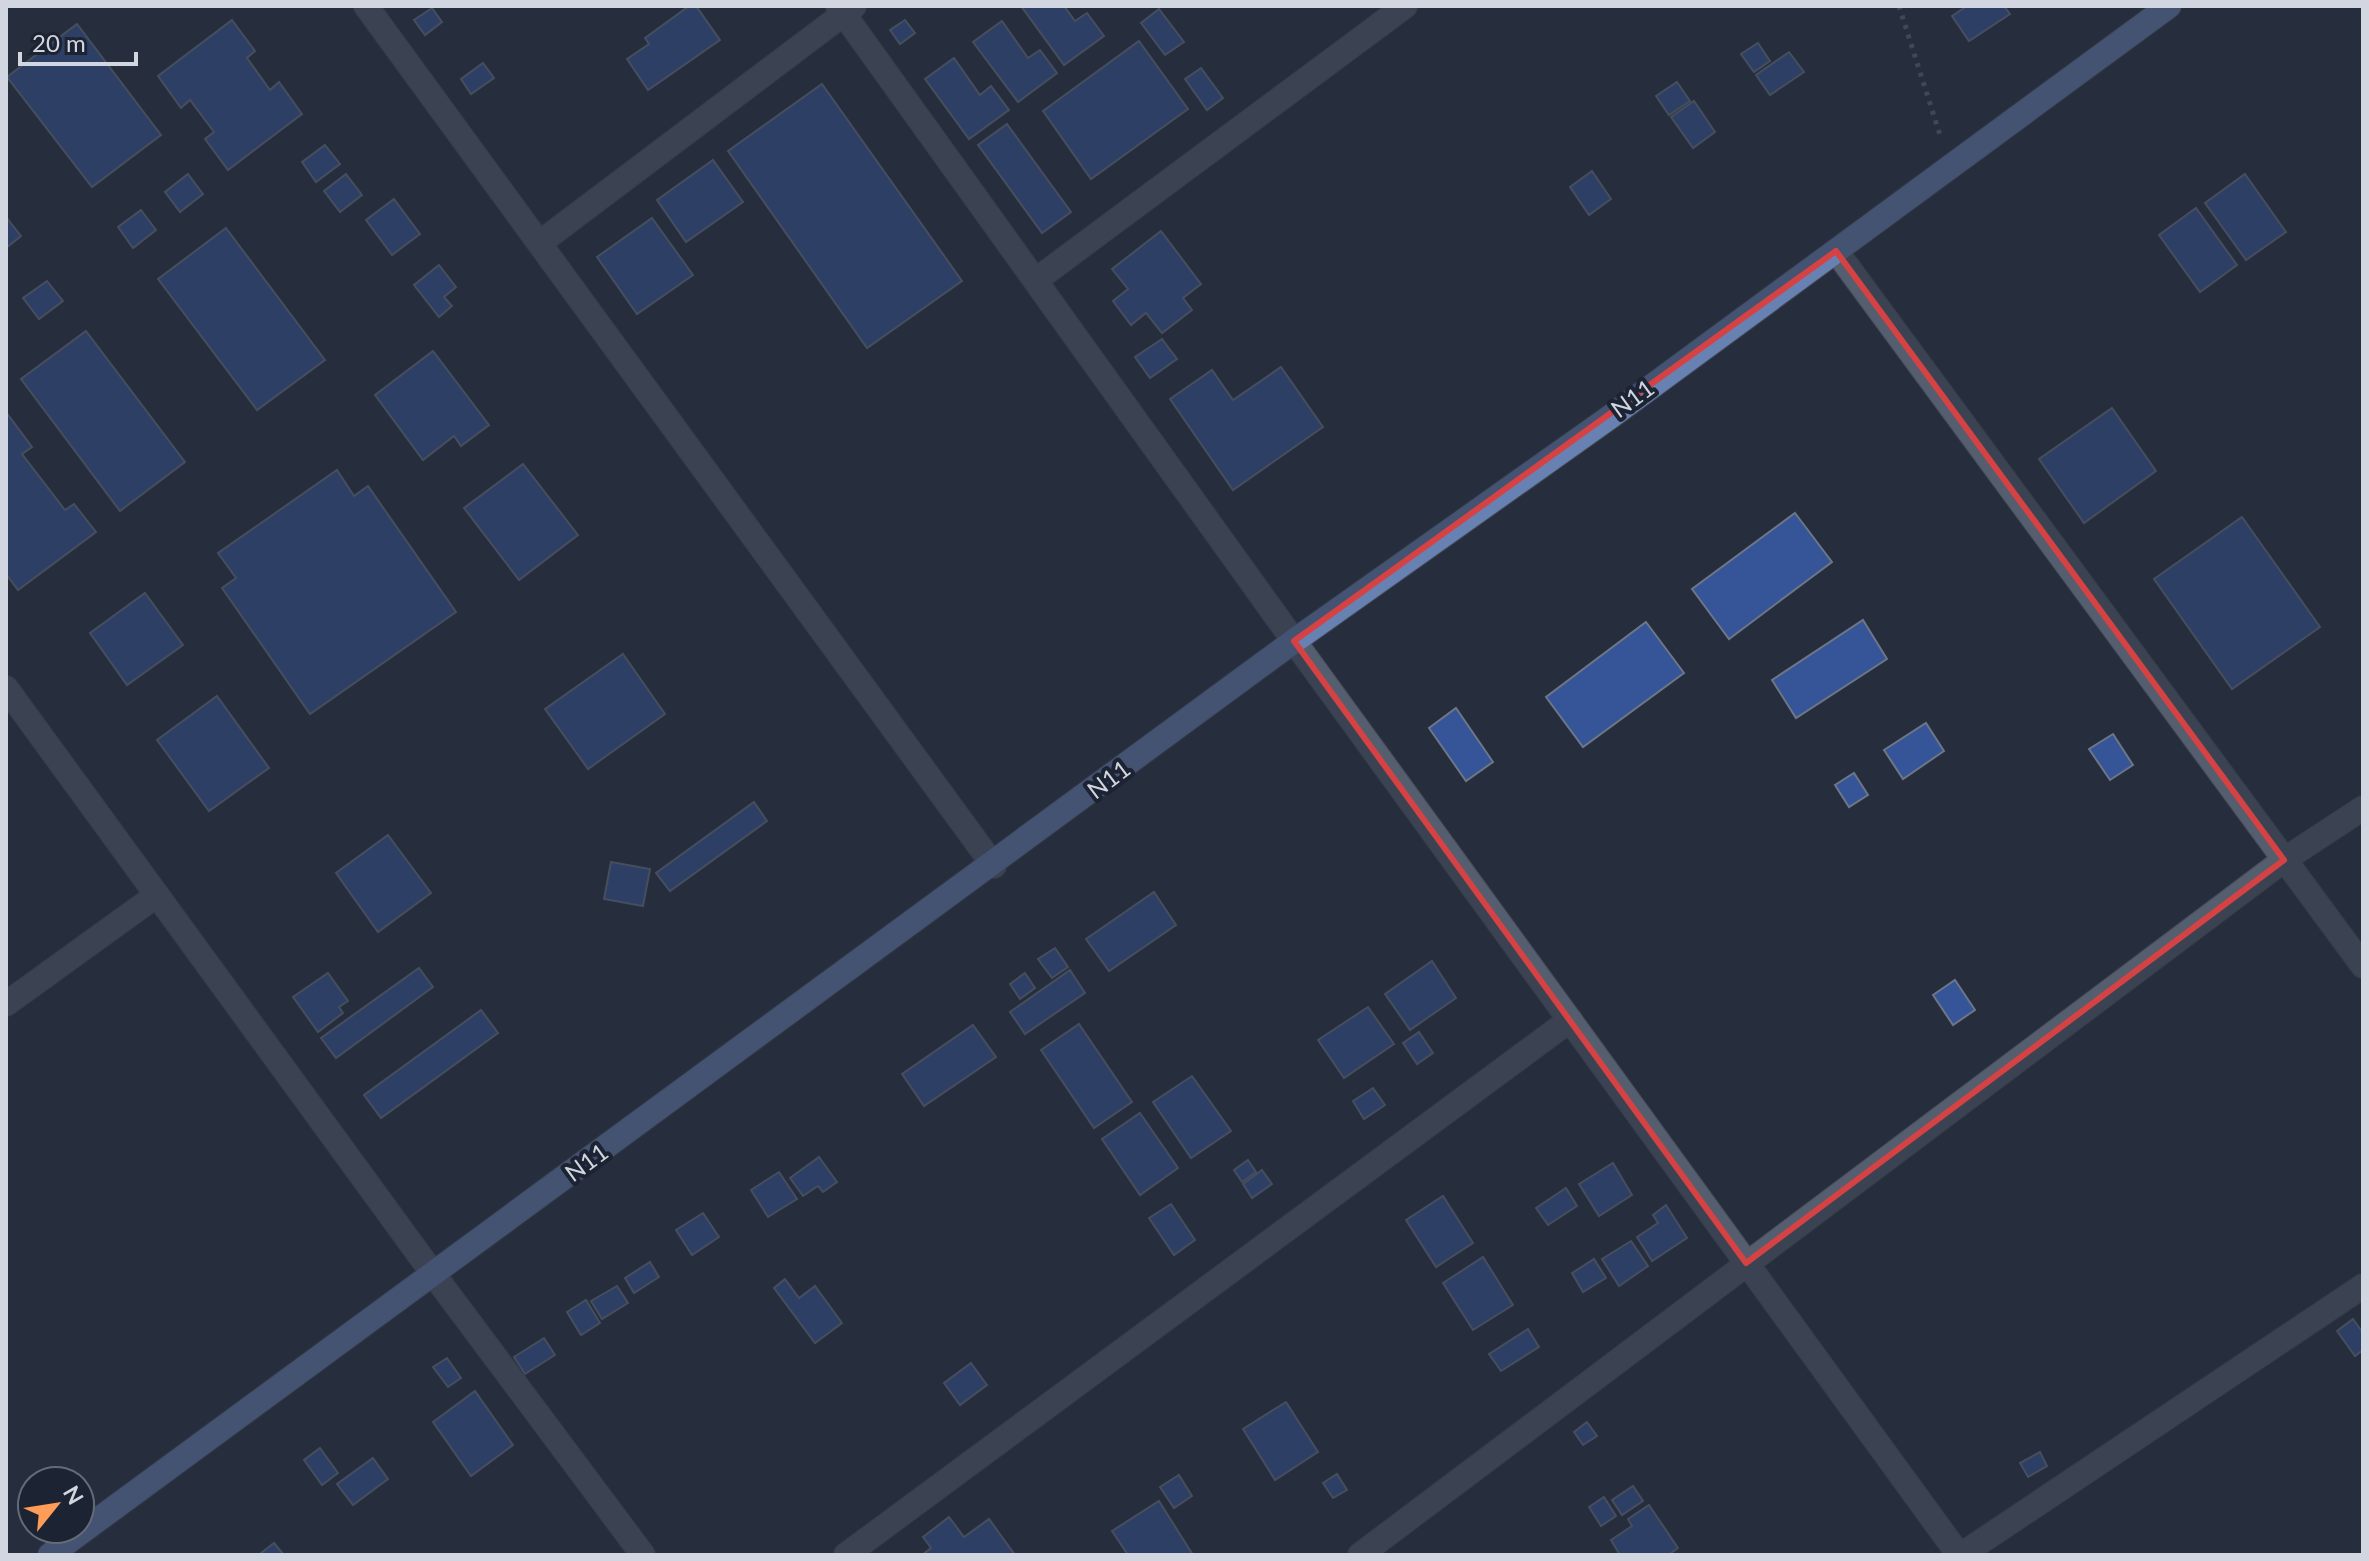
<svg xmlns="http://www.w3.org/2000/svg" width="2369" height="1561" viewBox="0 0 2369 1561" font-family="Lato,sans-serif">
	<rect width="100%" height="100%" fill="#262d3c"/>
	<!-- building -->
	<g fill="#355598" stroke="#6d7687" stroke-width="2">
		<polygon points="689,6 696,6 720,40 648,90 627,59 649,44 645,38"/>
		<polygon points="1021,6 1064,6 1075,21 1087,13 1104,36 1064,65"/>
		<polygon points="1967,6 2004,6 2010,14 1969,41 1952,16"/>
		<polygon points="432,8 442,22 425,35 414,20"/>
		<polygon points="1159,9 1184,42 1165,55 1141,23"/>
		<polygon points="232,20 255,51 247,58 270,90 279,82 302,114 228,170 205,139 214,132 190,100 181,108 158,76"/>
		<polygon points="905,20 915,33 900,44 890,30"/>
		<polygon points="1002,21 1028,58 1040,50 1057,73 1018,102 973,42"/>
		<polygon points="77,24 161,135 92,187 7,77"/>
		<polygon points="1139,41 1188,109 1091,179 1043,111"/>
		<polygon points="1758,43 1770,61 1754,72 1741,54"/>
		<polygon points="1789,52 1804,72 1770,95 1756,75"/>
		<polygon points="954,58 980,95 991,86 1009,110 969,139 925,79"/>
		<polygon points="483,63 494,78 471,94 461,79"/>
		<polygon points="1201,68 1223,98 1207,110 1185,79"/>
		<polygon points="1677,82 1690,101 1669,115 1656,96"/>
		<polygon points="822,84 962,281 867,348 728,151"/>
		<polygon points="1694,101 1715,132 1693,148 1671,117"/>
		<polygon points="1007,124 1071,212 1042,233 978,145"/>
		<polygon points="325,145 340,164 316,182 302,162"/>
		<polygon points="713,160 743,202 686,242 657,200"/>
		<polygon points="1592,171 1611,199 1589,215 1570,187"/>
		<polygon points="188,174 203,194 180,212 165,192"/>
		<polygon points="346,174 362,195 340,212 324,191"/>
		<polygon points="2245,174 2286,232 2246,260 2205,203"/>
		<polygon points="394,199 420,234 392,255 366,220"/>
		<polygon points="2196,208 2237,265 2200,292 2159,235"/>
		<polygon points="141,210 156,230 133,248 118,227"/>
		<polygon points="6,217 21,236 6,248"/>
		<polygon points="652,218 693,275 637,314 597,257"/>
		<polygon points="226,228 325,360 257,410 158,279"/>
		<polygon points="1161,231 1201,284 1183,298 1192,310 1162,333 1146,313 1131,325 1113,301 1128,289 1112,269"/>
		<polygon points="439,265 456,287 444,297 452,306 439,317 414,285"/>
		<polygon points="47,281 63,301 39,319 23,298"/>
		<polygon points="86,331 185,462 120,511 21,379"/>
		<polygon points="1162,339 1177,359 1150,378 1135,357"/>
		<polygon points="433,351 489,425 461,446 454,436 423,460 375,395"/>
		<polygon points="1281,367 1323,427 1233,490 1170,399 1212,370 1233,400"/>
		<polygon points="2112,408 2156,471 2084,523 2039,459"/>
		<polygon points="6,412 32,447 22,454 65,510 74,504 96,532 18,590 6,574"/>
		<polygon points="523,464 578,535 519,580 464,508"/>
		<polygon points="337,470 354,496 368,486 456,612 310,714 222,588 236,578 218,553"/>
		<polygon points="1795,513 1832,562 1729,639 1692,589"/>
		<polygon points="2242,517 2320,627 2232,689 2154,579"/>
		<polygon points="145,593 183,645 127,685 90,633"/>
		<polygon points="1863,620 1887,659 1796,718 1772,680"/>
		<polygon points="1646,622 1684,673 1583,747 1546,697"/>
		<polygon points="623,654 665,714 588,769 545,709"/>
		<polygon points="217,696 269,768 209,811 157,740"/>
		<polygon points="1456,708 1493,762 1466,781 1429,728"/>
		<polygon points="1926,723 1944,751 1903,779 1884,750"/>
		<polygon points="2113,734 2133,765 2110,780 2089,749"/>
		<polygon points="1854,773 1868,795 1849,807 1835,785"/>
		<polygon points="754,802 767,821 670,891 656,873"/>
		<polygon points="388,835 431,893 378,932 336,873"/>
		<polygon points="611,862 650,869 643,906 604,899"/>
		<polygon points="1154,892 1176,925 1109,971 1086,939"/>
		<polygon points="1055,948 1068,967 1052,978 1038,959"/>
		<polygon points="1432,961 1456,998 1410,1030 1385,994"/>
		<polygon points="419,968 433,987 336,1058 321,1038"/>
		<polygon points="1070,970 1085,993 1025,1034 1010,1012"/>
		<polygon points="328,973 348,1001 339,1007 343,1013 318,1032 293,997"/>
		<polygon points="1025,973 1035,988 1020,999 1010,984"/>
		<polygon points="1955,980 1975,1010 1953,1025 1933,995"/>
		<polygon points="1368,1007 1394,1044 1344,1078 1318,1040"/>
		<polygon points="481,1010 498,1033 381,1118 364,1095"/>
		<polygon points="1079,1024 1132,1102 1094,1128 1041,1050"/>
		<polygon points="973,1025 996,1057 924,1106 902,1074"/>
		<polygon points="1419,1032 1433,1053 1417,1064 1403,1043"/>
		<polygon points="1192,1076 1231,1131 1191,1158 1153,1102"/>
		<polygon points="1373,1088 1385,1105 1364,1119 1353,1101"/>
		<polygon points="1140,1113 1178,1168 1140,1195 1102,1139"/>
		<polygon points="819,1157 837,1182 823,1192 818,1186 803,1196 790,1178"/>
		<polygon points="1248,1160 1256,1172 1242,1182 1234,1170"/>
		<polygon points="1613,1163 1632,1195 1599,1216 1579,1184"/>
		<polygon points="1262,1170 1272,1184 1252,1198 1243,1184"/>
		<polygon points="779,1172 797,1199 768,1217 751,1190"/>
		<polygon points="1566,1188 1577,1206 1548,1225 1536,1208"/>
		<polygon points="1443,1196 1473,1243 1436,1267 1406,1220"/>
		<polygon points="1171,1204 1195,1240 1174,1255 1149,1218"/>
		<polygon points="1666,1205 1687,1238 1652,1261 1637,1237 1658,1223 1653,1215"/>
		<polygon points="703,1213 719,1237 692,1255 676,1230"/>
		<polygon points="1631,1241 1648,1266 1619,1286 1602,1259"/>
		<polygon points="1483,1257 1513,1305 1473,1330 1443,1283"/>
		<polygon points="1594,1259 1606,1278 1583,1292 1572,1273"/>
		<polygon points="650,1262 659,1277 634,1293 625,1278"/>
		<polygon points="785,1279 799,1298 815,1286 842,1323 815,1343 774,1288"/>
		<polygon points="617,1286 628,1303 602,1319 591,1301"/>
		<polygon points="586,1300 600,1323 581,1335 567,1312"/>
		<polygon points="2353,1319 2363,1333 2363,1350 2355,1356 2337,1331"/>
		<polygon points="1528,1329 1539,1347 1501,1371 1489,1354"/>
		<polygon points="544,1338 555,1355 525,1374 514,1357"/>
		<polygon points="447,1358 461,1378 448,1387 433,1367"/>
		<polygon points="971,1363 987,1385 960,1405 944,1383"/>
		<polygon points="475,1391 513,1445 471,1476 433,1422"/>
		<polygon points="1286,1402 1318,1452 1275,1480 1243,1429"/>
		<polygon points="1587,1422 1597,1436 1583,1445 1574,1432"/>
		<polygon points="320,1448 338,1473 322,1485 304,1460"/>
		<polygon points="2040,1452 2047,1466 2028,1477 2020,1463"/>
		<polygon points="373,1458 388,1479 353,1505 337,1484"/>
		<polygon points="1337,1474 1347,1490 1333,1498 1323,1483"/>
		<polygon points="1179,1475 1192,1496 1174,1508 1160,1487"/>
		<polygon points="1633,1486 1643,1501 1622,1515 1612,1500"/>
		<polygon points="1604,1497 1616,1516 1601,1526 1589,1507"/>
		<polygon points="1159,1501 1193,1555 1128,1555 1112,1531"/>
		<polygon points="1649,1505 1678,1548 1668,1555 1620,1555 1611,1540 1632,1526 1628,1519"/>
		<polygon points="949,1517 964,1537 989,1519 1015,1555 922,1555 931,1548 923,1537"/>
		<polygon points="274,1543 284,1555 263,1555 261,1553"/>
	</g>
	<g fill="none" stroke-linecap="round" stroke-linejoin="round">
		<!-- street casing -->
		<g stroke="#454b58" stroke-width="26">
			<g id="street">
				<polyline points="366,6 994,866"/>
				<polyline points="838,6 1294,641 1959,1555"/>
				<polyline points="541,242 854,6"/>
				<polyline points="1836,251 2363,966"/>
				<polyline points="1036,280 1405,6"/>
				<polyline points="6,688 434,1275 643,1555"/>
				<polyline points="6,1004 157,895"/>
				<polyline points="846,1555 1570,1020"/>
				<polyline points="1360,1555 2284,860 2363,808"/>
				<polyline points="1961,1555 2363,1286"/>
			</g>
		</g>
		<!-- primary casing -->
		<g stroke="#454b58" stroke-width="26">
			<polyline id="primary" points="50,1555 1294,641 1610,417 2169,6"/>
		</g>
		<!-- path -->
		<polyline stroke="#606774" stroke-width="5" stroke-dasharray="4 6" stroke-linecap="butt" points="1899,6 1940,135"/>
		<!-- street -->
		<use href="#street" stroke="#555e6e" stroke-width="24"/>
		<!-- primary -->
		<use href="#primary" stroke="#6881b3" stroke-width="24"/>
	</g>
	<!-- marked area -->
	<path d="M0 0H2369V1561H0ZM1836,251L2284,860L1746,1263L1294,641Z" fill="#262d3c" fill-opacity=".55" fill-rule="evenodd"/>
	<path fill="none" stroke="#d54244" stroke-width="6" stroke-linejoin="round" d="M1836,251L2284,860L1746,1263L1294,641Z"/>
	<g text-anchor="middle" stroke-width="8" stroke-linejoin="round" paint-order="stroke">
		<!-- street labels -->
		<g font-size="24" fill="#d1d6e0" stroke="#1c2332">
			<text transform="translate(1633 399) rotate(-36)" y="8">N11</text>
			<text transform="translate(1109 780) rotate(-37)" y="8">N11</text>
			<text transform="translate(587 1163) rotate(-36)" y="8">N11</text>
		</g>
	</g>
	<!-- border -->
	<rect width="2369" height="1561" fill="none" stroke="#d1d6e0" stroke-width="16"/>
	<!-- north arrow -->
	<g transform="translate(56 1505) rotate(60)"><circle r="38" fill="#1c2332" stroke="#646b78" stroke-width="2"/>
	<path d="M0-6L14 30L0 20L-14 30Z" fill="#fe9c58"/>
	<text y="-12" font-size="22" font-weight="bold" text-anchor="middle" fill="#d1d6e0">N</text>
	</g>
	<!-- scale -->
	<path d="M20 52v12h116v-12" fill="none" stroke="#d1d6e0" stroke-width="4"/>
	<text x="32" y="52" font-size="24" fill="#d1d6e0" stroke="#1c2332" stroke-width="6" paint-order="stroke">20 m</text>
</svg>
